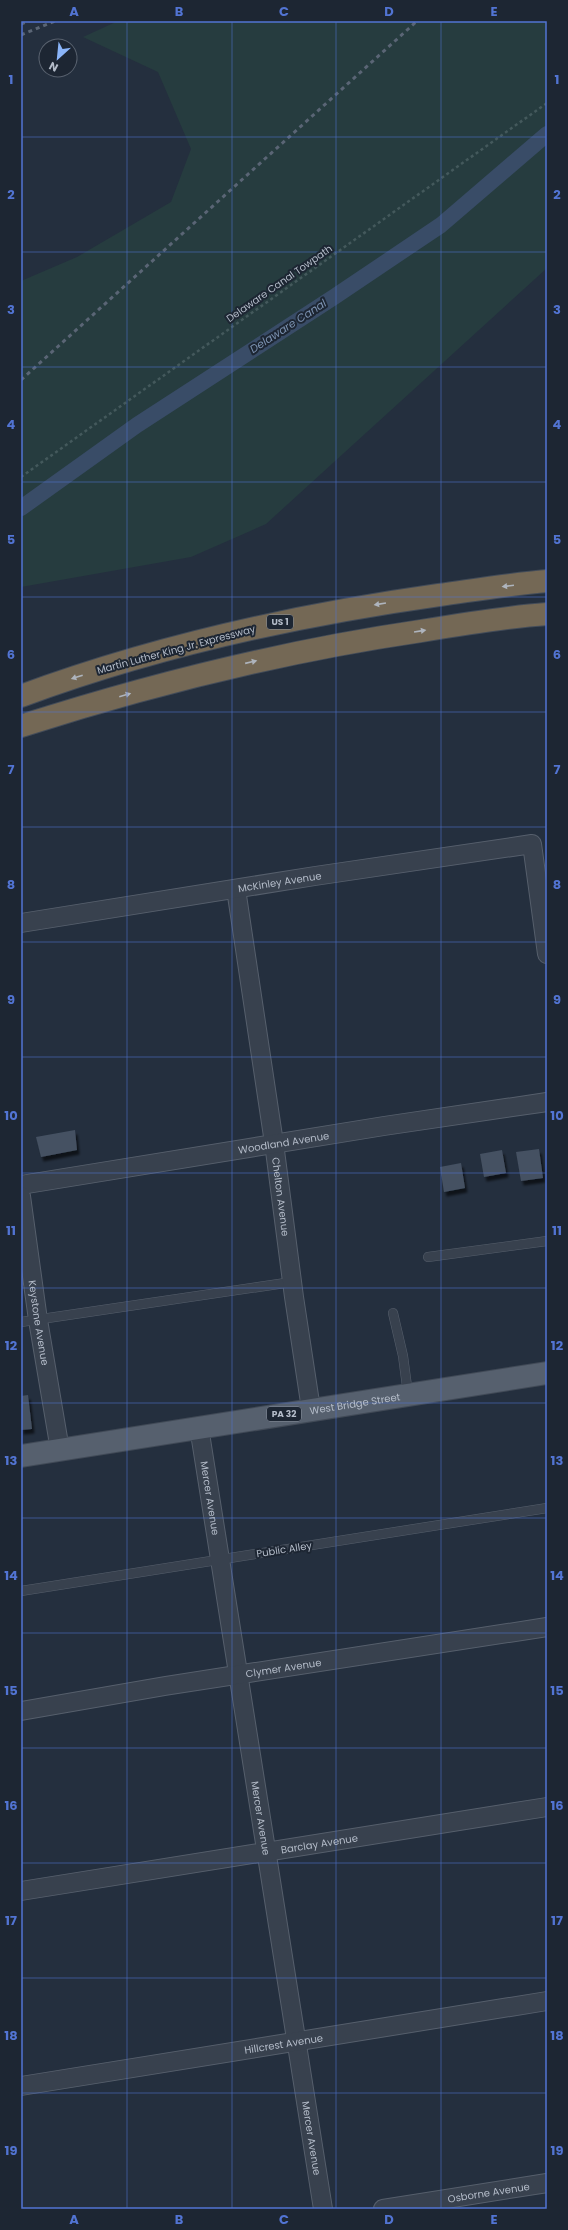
<svg xmlns="http://www.w3.org/2000/svg" width="568" height="2230" viewBox="0 0 568 2230" font-family="Poppins,sans-serif">
	<defs>
		<filter id="shadow"><feDropShadow dx="2.5" dy="4.5" stdDeviation="1" flood-color="#0009"/></filter>
	</defs>
	<rect width="100%" height="100%" fill="#242f3e"/>
	<!-- green -->
	<polygon fill="#263c3f" points="118,21 547,21 547,268 266,524 191,557 21,587 21,281 77,257 171,202 191,149 158,72 83,37"/>
	<g fill="none" stroke-linecap="round" stroke-linejoin="round">
		<!-- canal -->
		<polyline stroke="#394c67" stroke-width="16" points="21,508 137,425 334,297 441,225 547,134"/>
	</g>
	<!-- building -->
	<g fill="#455162" filter="url(#shadow)">
		<polygon points="75,1130 77,1150 41,1157 36,1137"/>
		<polygon points="539,1149 543,1178 521,1181 516,1152"/>
		<polygon points="502,1150 506,1173 484,1177 480,1154"/>
		<polygon points="461,1163 465,1188 444,1192 440,1167"/>
		<polygon points="28,1395 32,1429 21,1430 21,1396"/>
	</g>
	<g fill="none" stroke-linecap="round" stroke-linejoin="round">
		<!-- service casing -->
		<g stroke="#565f6c" stroke-width="10">
			<g id="service">
				<polyline points="428,1257 547,1241"/>
				<polyline points="393,1313 403,1356 408,1394"/>
				<polyline points="21,1322 292,1282"/>
				<polyline points="21,1591 547,1508"/>
			</g>
		</g>
		<!-- minor casing -->
		<g stroke="#565f6c" stroke-width="20">
			<g id="minor">
				<path id="s1" d="M236,889L274,1143L294,1297L311,1409"/>
				<path id="s2" d="M21,923L315,876L532,844L547,954"/>
				<path id="s3" d="M21,1185L384,1126L547,1102"/>
				<path id="s4" d="M21,1196L38,1320L60,1450"/>
				<path id="s5" d="M199,1427L323,2209"/>
				<path id="s6" d="M21,1711L165,1686L547,1627"/>
				<path id="s7" d="M21,1891L547,1807"/>
				<path id="s8" d="M21,2086L547,2001"/>
				<path id="s9" d="M383,2209L547,2183"/>
			</g>
		</g>
		<!-- primary casing -->
		<g stroke="#414a57" stroke-width="24">
			<g id="primary">
				<path id="s10" d="M21,1456L547,1373"/>
			</g>
		</g>
		<!-- motorway casing -->
		<g stroke="#434c59" stroke-width="24">
			<g id="motorway">
				<path d="M21,696C156,646 297,615 439,595C475,590 511,584 547,581"/>
				<path d="M21,726C152,684 285,651 421,631C463,624 505,617 547,614"/>
			</g>
		</g>
		<!-- path -->
		<polyline stroke="#44595c" stroke-width="2.5" stroke-dasharray="3 3" stroke-linecap="butt" points="21,477 547,103"/>
		<!-- service -->
		<use href="#service" stroke="#38414e" stroke-width="9"/>
		<!-- minor -->
		<use href="#minor" stroke="#38414e" stroke-width="18"/>
		<!-- primary -->
		<use href="#primary" stroke="#56606e" stroke-width="22"/>
		<!-- motorway -->
		<use href="#motorway" stroke="#746855" stroke-width="22"/>
		<!-- rail -->
		<g stroke="#5a6575" stroke-width="3" stroke-dasharray="4 4" stroke-linecap="butt">
			<polyline points="21,24 29,21"/>
			<polyline points="21,35 55,21"/>
			<polyline points="21,380 417,21"/>
		</g>
	</g>
	<!-- one-way arrows -->
	<defs><path id="oneway-solid" d="M-6-.8H1V-3.2L6.5 0L1 3.2V.8H-6Z"/></defs>
	<g fill="#aeb4bd">
		<use href="#oneway-solid" transform="translate(508 586) rotate(173)"/>
		<use href="#oneway-solid" transform="translate(380 604) rotate(171)"/>
		<use href="#oneway-solid" transform="translate(420 631) rotate(-9)"/>
		<use href="#oneway-solid" transform="translate(251 662) rotate(-13)"/>
		<use href="#oneway-solid" transform="translate(77 677) rotate(162)"/>
		<use href="#oneway-solid" transform="translate(125 695) rotate(-16)"/>
	</g>
	<!-- grid -->
	<path fill="none" stroke="#5274d3" stroke-width="1" stroke-opacity="0.55" d="M127,21V2209M232,21V2209M336,21V2209M441,21V2209M21,137H547M21,252H547M21,367H547M21,482H547M21,597H547M21,712H547M21,827H547M21,942H547M21,1057H547M21,1173H547M21,1288H547M21,1403H547M21,1518H547M21,1633H547M21,1748H547M21,1863H547M21,1978H547M21,2093H547"/>
	<g text-anchor="middle" stroke-width="4" stroke-linejoin="round" paint-order="stroke">
		<!-- shield labels -->
		<g fill="#1d2633" stroke="#878f9c" stroke-width="1">
			<rect x="267" y="615" width="26" height="14" rx="3"/>
			<rect x="267" y="1407" width="34" height="14" rx="3"/>
		</g>
		<g font-size="9" font-weight="bold" fill="#b4bcc9">
			<text x="280" y="625">US 1</text>
			<text x="284" y="1417">PA 32</text>
		</g>
		<!-- street labels -->
		<g font-size="10" fill="#b4bcc9" stroke="#1d2633">
			<text transform="translate(279 283) rotate(-35)" y="4">Delaware Canal Towpath</text>
			<text transform="translate(176 649) rotate(-15)" y="4">Martin Luther King Jr. Expressway</text>
			<text dy="4" stroke="none"><textPath href="#s2" startOffset="262">McKinley Avenue</textPath></text>
			<text dy="4" stroke="none"><textPath href="#s3" startOffset="266">Woodland Avenue</textPath></text>
			<text dy="4" stroke="none"><textPath href="#s1" startOffset="311">Chelton Avenue</textPath></text>
			<text dy="4" stroke="none"><textPath href="#s4" startOffset="128">Keystone Avenue</textPath></text>
			<text dy="4" stroke="none"><textPath href="#s10" startOffset="338">West Bridge Street</textPath></text>
			<text dy="4" stroke="none"><textPath href="#s5" startOffset="72">Mercer Avenue</textPath></text>
			<text transform="translate(284 1549) rotate(-9)" y="4">Public Alley</text>
			<text dy="4" stroke="none"><textPath href="#s6" startOffset="266">Clymer Avenue</textPath></text>
			<text dy="4" stroke="none"><textPath href="#s5" startOffset="396">Mercer Avenue</textPath></text>
			<text dy="4" stroke="none"><textPath href="#s7" startOffset="302">Barclay Avenue</textPath></text>
			<text dy="4" stroke="none"><textPath href="#s8" startOffset="266">Hillcrest Avenue</textPath></text>
			<text dy="4" stroke="none"><textPath href="#s5" startOffset="720">Mercer Avenue</textPath></text>
			<text dy="4" stroke="none"><textPath href="#s9" startOffset="107">Osborne Avenue</textPath></text>
		</g>
		<!-- water labels -->
		<g font-size="11" font-style="italic" fill="#7c92b1" stroke="#1d2633">
			<text transform="translate(288 326) rotate(-33)" y="4">Delaware Canal</text>
		</g>
	</g>
	<!-- border -->
	<rect width="568" height="2230" fill="none" stroke="#1d2633" stroke-width="44"/>
	<!-- north arrow -->
	<g transform="translate(58 58) rotate(207)"><circle r="19" fill="#1d2633" stroke="#59626f"/>
	<path d="M0-3L7 15L0 10L-7 15Z" fill="#8ab4f8"/>
	<text y="-6" font-size="11" font-weight="bold" text-anchor="middle" fill="#b4bcc9">N</text>
	</g>
	<rect x="22" y="22" width="524" height="2186" fill="none" stroke="#5274d3" stroke-width="1.5"/>
	<g font-size="13" text-anchor="middle" font-weight="bold" fill="#5274d3">
		<text x="74" y="16">A</text>
		<text x="179" y="16">B</text>
		<text x="284" y="16">C</text>
		<text x="389" y="16">D</text>
		<text x="494" y="16">E</text>
		<text x="11" y="84">1</text>
		<text x="557" y="84">1</text>
		<text x="11" y="199">2</text>
		<text x="557" y="199">2</text>
		<text x="11" y="314">3</text>
		<text x="557" y="314">3</text>
		<text x="11" y="429">4</text>
		<text x="557" y="429">4</text>
		<text x="11" y="544">5</text>
		<text x="557" y="544">5</text>
		<text x="11" y="659">6</text>
		<text x="557" y="659">6</text>
		<text x="11" y="774">7</text>
		<text x="557" y="774">7</text>
		<text x="11" y="889">8</text>
		<text x="557" y="889">8</text>
		<text x="11" y="1004">9</text>
		<text x="557" y="1004">9</text>
		<text x="11" y="1120">10</text>
		<text x="557" y="1120">10</text>
		<text x="11" y="1235">11</text>
		<text x="557" y="1235">11</text>
		<text x="11" y="1350">12</text>
		<text x="557" y="1350">12</text>
		<text x="11" y="1465">13</text>
		<text x="557" y="1465">13</text>
		<text x="11" y="1580">14</text>
		<text x="557" y="1580">14</text>
		<text x="11" y="1695">15</text>
		<text x="557" y="1695">15</text>
		<text x="11" y="1810">16</text>
		<text x="557" y="1810">16</text>
		<text x="11" y="1925">17</text>
		<text x="557" y="1925">17</text>
		<text x="11" y="2040">18</text>
		<text x="557" y="2040">18</text>
		<text x="11" y="2155">19</text>
		<text x="557" y="2155">19</text>
		<text x="74" y="2224">A</text>
		<text x="179" y="2224">B</text>
		<text x="284" y="2224">C</text>
		<text x="389" y="2224">D</text>
		<text x="494" y="2224">E</text>
	</g>
</svg>
